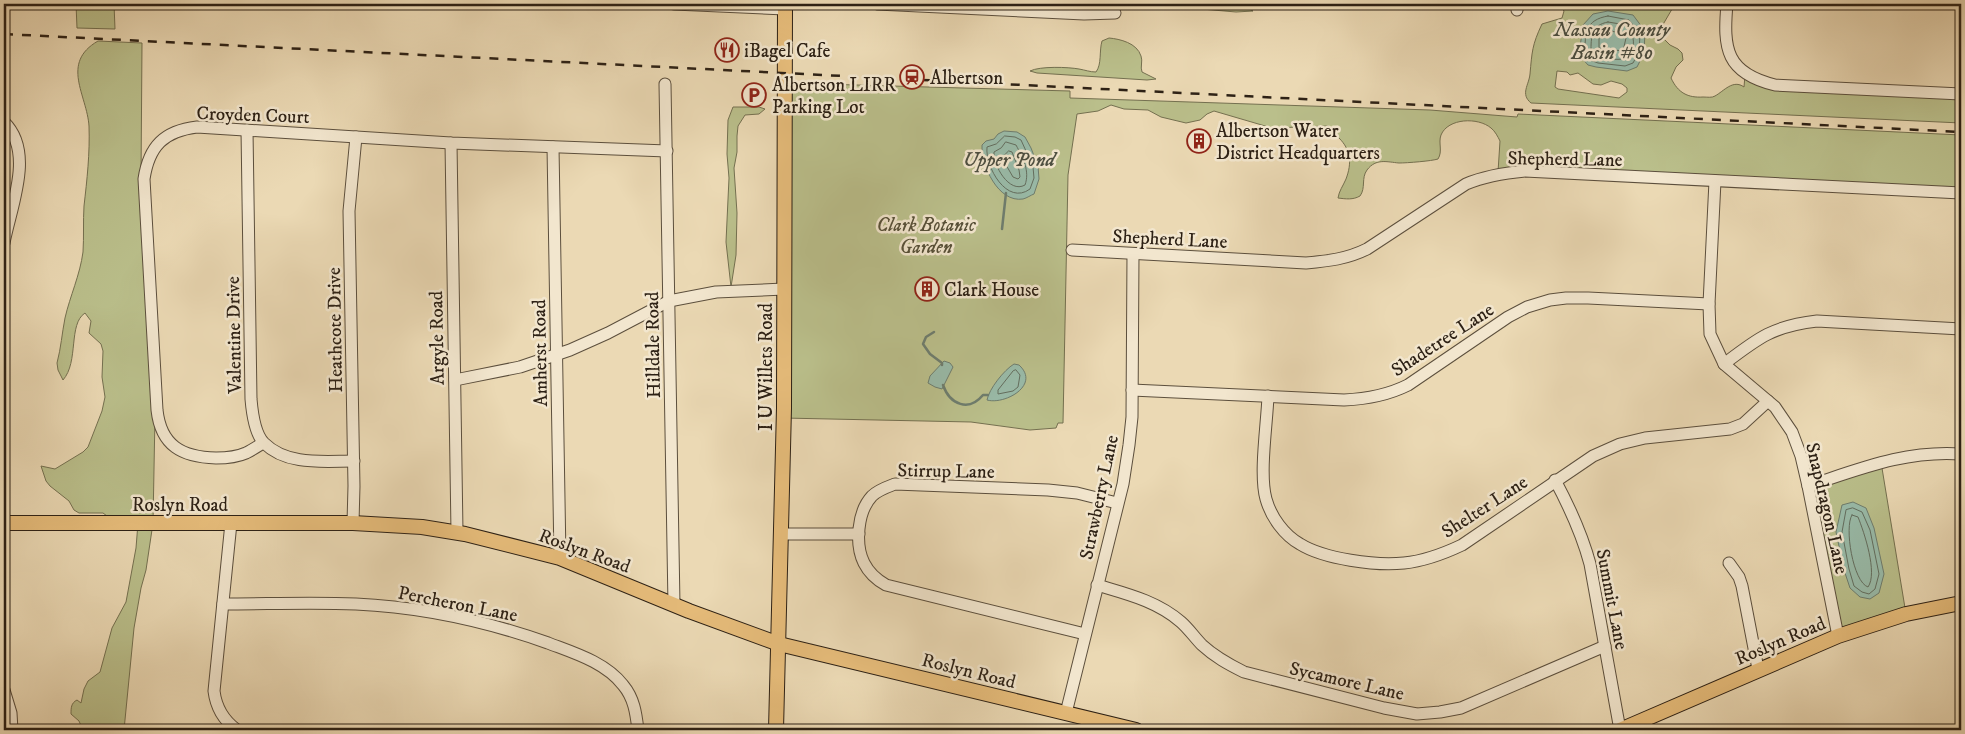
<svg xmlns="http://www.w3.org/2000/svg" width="1965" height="734" viewBox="0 0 1965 734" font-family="'IM FELL DW Pica',serif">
	<rect width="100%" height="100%" fill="#ebd9b4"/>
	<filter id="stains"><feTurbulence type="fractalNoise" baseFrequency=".004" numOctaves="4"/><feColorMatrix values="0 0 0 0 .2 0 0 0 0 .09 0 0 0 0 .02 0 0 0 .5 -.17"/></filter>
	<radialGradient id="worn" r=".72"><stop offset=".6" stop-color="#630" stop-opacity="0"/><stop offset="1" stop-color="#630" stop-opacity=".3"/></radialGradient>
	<!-- green -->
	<g fill="#babf8b" stroke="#747050" fill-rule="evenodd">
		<polygon points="76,4 114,4 115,29 77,28"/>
		<polygon points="1018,4 1138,4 1089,10"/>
		<polygon points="1144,4 1239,4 1253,11 1236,12"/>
		<path d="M1560,4H1675L1658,33L1670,45L1678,49L1682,53L1683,60L1676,67L1671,78C1678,93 1688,98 1703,97C1707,97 1712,98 1715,96C1724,91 1733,79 1744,87L1745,75L1758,81L1961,94V123L1531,103C1520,94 1529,85 1530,74C1532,52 1532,45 1542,24L1562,18L1564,11ZM1557,71L1567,72L1570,75L1578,73L1593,84L1601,85L1611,81L1622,84L1627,88V92L1619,98L1558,89L1555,87Z"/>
		<path d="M1109,38C1120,39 1137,43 1141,56C1143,61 1140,67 1142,72L1156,79L1147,80L1037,73L1030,71C1040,66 1068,67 1079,69C1085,70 1090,72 1096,72C1102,64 1099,51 1102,41Z"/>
		<path d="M98,41L142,43L141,178L155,415L153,523L146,570L141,588L134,628L124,730H83L79,721L71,714C71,708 71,703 77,700L81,703L84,689L88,681L100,672L112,628L126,602L136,548L138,523L115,522L103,513H79L74,510L69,501L50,486L46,481L41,466L55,469L83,452L88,447L102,411L105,397L102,377L103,351L101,344L89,333L91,321L85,313C68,324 79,362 63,380L58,370L57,363C61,348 62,333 65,318C70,296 80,275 83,252C84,237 83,221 84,206C87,180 90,153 89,126C87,95 60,63 98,41Z"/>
		<path d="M785,83L1070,91V98L1430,110L1517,117L1518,114L1961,135V193L1498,172L1500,141C1498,137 1495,131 1491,128C1478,117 1448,118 1441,135C1438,143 1443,151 1438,159C1432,161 1407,163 1399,163C1387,162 1376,158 1367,170C1361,178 1366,188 1360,196C1353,200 1346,199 1338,198C1339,191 1343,186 1346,179C1352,163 1351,150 1339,138C1335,134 1333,130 1328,126L1272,128L1214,111L1207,114L1200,120L1186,123L1161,117L1148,110L1124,109L1111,105L1098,111L1077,114L1068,175L1063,423H1058L1056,428L1030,430L971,422L783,418Z"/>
		<polygon points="733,107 759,107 765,109 759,114 745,115 738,126 737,136 737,152 734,168 737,213 736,255 731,287 726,242 729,178 727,154 728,120"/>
		<polygon points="1881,462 1906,614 1838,636 1808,486"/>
	</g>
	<!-- water -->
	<g fill="#99bba9" stroke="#6e7d6e">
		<polygon points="1608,11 1633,15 1645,31 1644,53 1637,67 1627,71 1596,67 1588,65 1579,55 1583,25 1593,14"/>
		<path d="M1004,131L1017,132L1025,137L1031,148L1038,166L1039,179L1034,194C1031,195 1027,198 1023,199C998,203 981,165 982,145L986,141L994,139L998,134Z"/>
		<polygon points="944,361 950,363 953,367 942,389 935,387 928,383 930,376"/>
		<path d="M1014,364L1019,365C1041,385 1005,405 987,400C989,389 1004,370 1014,364Z"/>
		<polygon points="1853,502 1866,508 1874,528 1884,574 1879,593 1870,599 1860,597 1850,588 1844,570 1836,532 1842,505"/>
	</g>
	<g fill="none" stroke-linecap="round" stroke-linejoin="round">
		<!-- shore -->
		<g stroke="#636e5f" stroke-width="1">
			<path d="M1608,16L1629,20L1640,34L1639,52L1633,63L1625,66L1598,63L1590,60L1585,54C1585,33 1585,20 1608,16Z"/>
			<path d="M1608,22L1626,25C1635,36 1636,46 1628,58C1618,61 1598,59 1591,52C1591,37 1591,25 1608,22Z"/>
			<polygon points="1604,30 1622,33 1626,38 1623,51 1599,48 1599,37"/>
			<path d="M1005,136L1015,137L1021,140L1026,151L1033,167L1034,178L1030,189C1007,206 985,167 987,147L996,144Z"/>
			<path d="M1006,142L1016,145C1023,158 1030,171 1025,185C1009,194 993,165 994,152L1001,148Z"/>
			<polygon points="1009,151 1012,152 1019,170 1020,177 1018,179 1013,177 1002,158"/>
			<polygon points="1016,370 1020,375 1018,387 1013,391 998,394 998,390 1013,371"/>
			<polygon points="1853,508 1862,512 1870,530 1879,574 1875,589 1869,594 1862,592 1854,586 1849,569 1842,532 1846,510"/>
			<path d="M1852,515L1858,517C1864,532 1878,573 1868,587C1853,582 1844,527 1852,515Z"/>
		</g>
		<!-- stream -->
		<g stroke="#6e7d6e" stroke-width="2.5">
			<polyline points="1002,229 1006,193"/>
			<polyline points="934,332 926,337 923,344 930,354 942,363 942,365"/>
			<path d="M943,385C950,405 969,412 983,395H988"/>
		</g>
		<!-- minor casing -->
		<g stroke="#5c4f3d" stroke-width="13">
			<g id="minor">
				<polyline points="674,4 785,9"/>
				<polyline points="877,4 1084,14 1115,13"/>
				<path d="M1727,4C1723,49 1726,73 1775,85L1961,94"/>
				<polyline points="1517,10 1518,4"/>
				<polyline points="665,84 674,605"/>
				<path d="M4,122C35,152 11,206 4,243"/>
				<path d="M247,130L251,399C252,411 255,434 264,443C287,466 324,461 354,461"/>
				<polyline points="451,143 457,532"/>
				<polyline points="553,147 560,558"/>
				<polyline points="1715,181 1709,304 1710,334 1724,364 1775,407 1792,432 1801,456 1808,486 1838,636"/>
				<path d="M1072,250L1306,263C1328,261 1347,259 1367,249L1466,184C1485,176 1504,173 1525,171L1961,193"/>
				<path d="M1724,364C1758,338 1773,326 1817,321L1961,329"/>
				<polyline points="455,380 520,367 570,350 608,333 669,301 716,292 784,289"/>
				<path d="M1132,390L1344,400C1367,399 1388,395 1408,385L1508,317L1527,307L1550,300L1566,298H1588L1709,304"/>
				<path d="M1268,396C1267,424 1259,474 1266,499C1271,517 1284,535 1300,544C1324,559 1376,566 1404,563C1424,561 1443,554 1462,545L1593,456L1620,444L1645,438L1730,429L1743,424L1768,401"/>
				<path d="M263,443C258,446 252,450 246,453C237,457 226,458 216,458C182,457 161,446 157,410L144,179C149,146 164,131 197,127L451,143L667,151"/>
				<path d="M1555,480C1570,508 1582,534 1590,564L1620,730"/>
				<path d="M1808,486C1860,469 1906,450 1961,454"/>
				<path d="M231,523L214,691C216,707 223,720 237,730"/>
				<polyline points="353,523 354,486 349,211 356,137"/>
				<polyline points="782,534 859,534"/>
				<polyline points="1729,563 1739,577 1742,586 1758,669"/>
				<path d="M1097,585C1127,594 1157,601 1181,622C1189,629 1195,638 1202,645C1215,657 1228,664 1244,672L1384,708L1417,714L1440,712L1461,708L1605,646"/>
				<path d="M223,604C267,604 312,602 356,604C421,607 486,621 548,643C574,653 605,662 623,685C634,698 636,713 638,730"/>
				<path d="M1085,634L886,585C877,580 869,573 864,563C855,545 857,512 872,496C878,490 887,487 895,484L1048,490L1077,493L1117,503"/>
				<polyline points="4,690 11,713 12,730"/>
				<polyline points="1066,713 1123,484 1129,445 1132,417 1133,254"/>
			</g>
		</g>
		<!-- major casing -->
		<g stroke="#2d2115" stroke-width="16">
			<g id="major">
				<polyline points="4,523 353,523 422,527 465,534 560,558 689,611 779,644 1136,730"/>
				<polyline points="776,730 784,408 785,4"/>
				<polyline points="1620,730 1838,636 1906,614 1961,603"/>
			</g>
		</g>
		<!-- minor -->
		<use href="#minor" stroke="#f2e6ce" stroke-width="11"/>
		<!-- major -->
		<use href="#major" stroke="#e6bc7a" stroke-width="14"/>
		<!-- rail -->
		<polyline stroke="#2d2115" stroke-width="2.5" stroke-dasharray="9 9" stroke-linecap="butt" points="4,34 1961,132"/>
	</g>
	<!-- icons -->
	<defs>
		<g id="restaurant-ring" transform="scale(1.25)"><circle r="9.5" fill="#f2e6ce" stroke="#8f2418" stroke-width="1.5"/><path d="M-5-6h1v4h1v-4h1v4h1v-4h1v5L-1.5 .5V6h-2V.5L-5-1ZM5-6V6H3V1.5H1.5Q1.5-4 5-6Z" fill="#8f2418"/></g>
		<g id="station-ring" transform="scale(1.25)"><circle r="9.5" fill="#f2e6ce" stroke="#8f2418" stroke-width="1.5"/><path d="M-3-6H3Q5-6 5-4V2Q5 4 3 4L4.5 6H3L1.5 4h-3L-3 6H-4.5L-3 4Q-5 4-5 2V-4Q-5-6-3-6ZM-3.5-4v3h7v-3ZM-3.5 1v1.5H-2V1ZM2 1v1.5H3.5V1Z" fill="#8f2418"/></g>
		<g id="parking-ring" transform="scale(1.25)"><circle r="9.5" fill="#f2e6ce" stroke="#8f2418" stroke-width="1.5"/><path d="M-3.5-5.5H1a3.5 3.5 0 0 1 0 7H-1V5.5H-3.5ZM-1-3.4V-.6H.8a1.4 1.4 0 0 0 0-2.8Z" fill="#8f2418"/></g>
		<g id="building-ring" transform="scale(1.25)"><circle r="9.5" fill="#f2e6ce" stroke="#8f2418" stroke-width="1.5"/><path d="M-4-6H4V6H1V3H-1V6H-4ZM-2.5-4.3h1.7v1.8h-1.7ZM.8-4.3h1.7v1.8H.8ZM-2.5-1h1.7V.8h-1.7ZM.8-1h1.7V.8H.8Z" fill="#8f2418"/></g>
	</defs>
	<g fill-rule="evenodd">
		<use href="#restaurant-ring" x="727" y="50"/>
		<use href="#station-ring" x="912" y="77"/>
		<use href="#parking-ring" x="754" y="95"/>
		<use href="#building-ring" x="1199" y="141"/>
		<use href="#building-ring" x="927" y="289"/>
	</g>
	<g text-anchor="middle" stroke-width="5" stroke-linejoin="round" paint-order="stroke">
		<!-- poi labels -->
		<g font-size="19" fill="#2d2115" stroke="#f2e6ce" text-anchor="start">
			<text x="744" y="57">iBagel Cafe</text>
			<text x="930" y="84">Albertson</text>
			<text x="772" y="91">Albertson LIRR<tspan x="772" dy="22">Parking Lot</tspan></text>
			<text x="1216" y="137">Albertson Water<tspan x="1216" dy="22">District Headquarters</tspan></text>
			<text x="944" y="296">Clark House</text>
		</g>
		<!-- street labels -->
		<g font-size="19" fill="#2d2115" stroke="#f2e6ce">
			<text transform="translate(253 114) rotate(2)" y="7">Croyden Court</text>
			<text transform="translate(1565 158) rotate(1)" y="7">Shepherd Lane</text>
			<text transform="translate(1170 238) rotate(3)" y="7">Shepherd Lane</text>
			<text transform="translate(334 330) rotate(-91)" y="7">Heathcote Drive</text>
			<text transform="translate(233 335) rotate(-91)" y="7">Valentine Drive</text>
			<text transform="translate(436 338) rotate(-91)" y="7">Argyle Road</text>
			<text transform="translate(1442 339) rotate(-33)" y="7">Shadetree Lane</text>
			<text transform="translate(652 345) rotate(-91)" y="7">Hilldale Road</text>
			<text transform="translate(539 353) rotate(-91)" y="7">Amherst Road</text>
			<text transform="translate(765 367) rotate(-90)" y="7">I U Willets Road</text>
			<text transform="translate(946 470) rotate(1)" y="7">Stirrup Lane</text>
			<text transform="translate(1098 497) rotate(-78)" y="7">Strawberry Lane</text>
			<text x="180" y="511">Roslyn Road</text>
			<text transform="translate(1484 506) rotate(-33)" y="7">Shelter Lane</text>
			<text transform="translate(1828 508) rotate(77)" y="7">Snapdragon Lane</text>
			<text transform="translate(585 550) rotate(20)" y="7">Roslyn Road</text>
			<text transform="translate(1613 599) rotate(79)" y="7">Summit Lane</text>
			<text transform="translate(458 603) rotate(11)" y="7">Percheron Lane</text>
			<text transform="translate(1780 640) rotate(-23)" y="7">Roslyn Road</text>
			<text transform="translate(969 670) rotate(14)" y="7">Roslyn Road</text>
			<text transform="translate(1347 680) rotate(13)" y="7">Sycamore Lane</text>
		</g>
		<!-- park labels -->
		<g font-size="19" font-style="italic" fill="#575038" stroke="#f2e6ce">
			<text x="926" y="231">Clark Botanic<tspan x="926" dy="22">Garden</tspan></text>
		</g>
		<!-- water labels -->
		<g font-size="20" font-style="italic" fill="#4d4f41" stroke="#f2e6ce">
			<text x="1612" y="36">Nassau County<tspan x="1612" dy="23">Basin #80</tspan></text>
			<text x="1009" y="166">Upper Pond</text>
		</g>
	</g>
	<!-- margin -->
	<rect width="1965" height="734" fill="none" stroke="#ebd9b4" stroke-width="20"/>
	<rect x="5" y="5" width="1955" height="724" fill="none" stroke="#2d2115" stroke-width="2.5"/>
	<rect x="10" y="10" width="1945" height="714" fill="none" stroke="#2d2115"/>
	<rect width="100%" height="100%" filter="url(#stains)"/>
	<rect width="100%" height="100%" fill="url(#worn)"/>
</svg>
